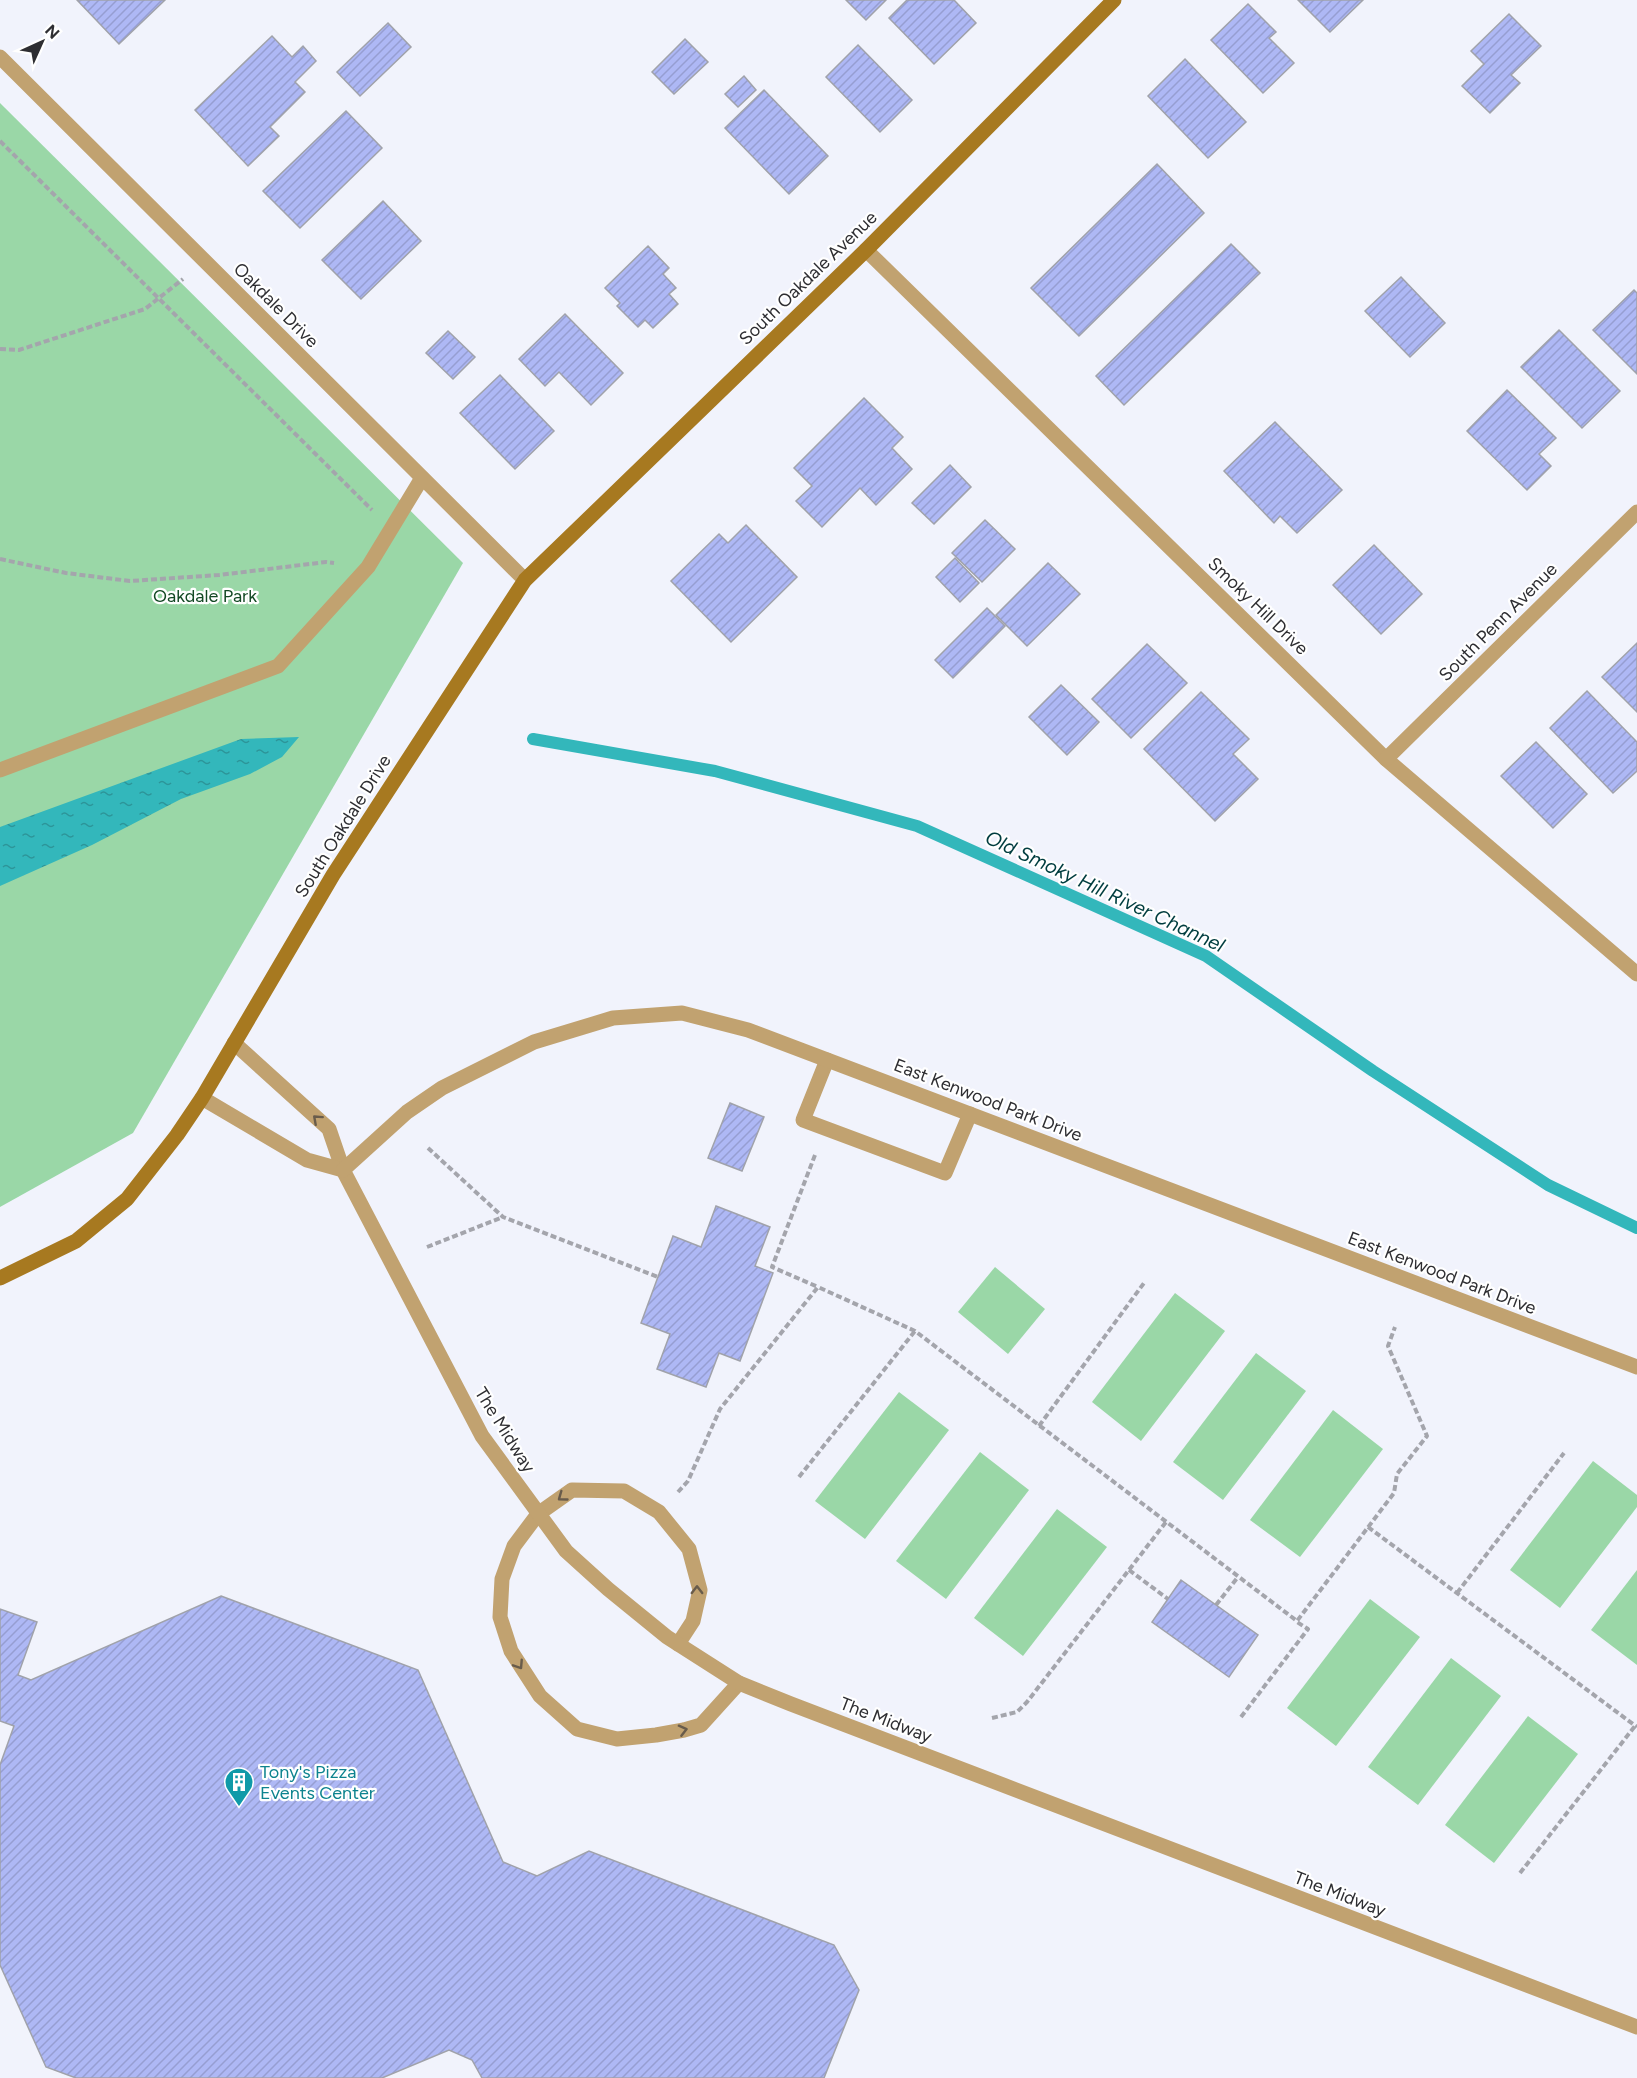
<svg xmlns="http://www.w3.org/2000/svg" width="1637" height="2078" viewBox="0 0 1637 2078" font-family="Figtree,sans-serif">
	<defs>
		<pattern id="water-ripples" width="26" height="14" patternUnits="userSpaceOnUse" patternTransform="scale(1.5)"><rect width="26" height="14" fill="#33b7bb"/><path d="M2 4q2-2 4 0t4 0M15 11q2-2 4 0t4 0" fill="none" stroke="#2c9599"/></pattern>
		<pattern id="building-hatch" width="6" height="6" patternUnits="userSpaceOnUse" patternTransform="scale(1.5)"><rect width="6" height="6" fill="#aeb8f5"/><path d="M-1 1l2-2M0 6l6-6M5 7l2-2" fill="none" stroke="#969ed2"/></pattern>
	</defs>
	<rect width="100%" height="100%" fill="#f1f3fc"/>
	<!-- green -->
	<g fill="#9ad7a7">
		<polygon points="0,103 463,563 133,1133 0,1207"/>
		<polygon points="995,1267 1045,1309 1008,1354 958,1312"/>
		<polygon points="1175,1293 1225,1331 1141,1441 1092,1402"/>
		<polygon points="1256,1353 1306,1391 1223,1500 1173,1462"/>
		<polygon points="899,1392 949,1430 865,1539 815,1501"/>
		<polygon points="1333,1410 1383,1449 1300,1557 1250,1520"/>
		<polygon points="980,1452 1029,1490 946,1599 896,1561"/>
		<polygon points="1593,1461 1637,1495 1637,1507 1560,1608 1510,1570"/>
		<polygon points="1057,1509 1107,1547 1023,1656 974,1618"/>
		<polygon points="1637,1570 1637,1665 1591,1630"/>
		<polygon points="1370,1599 1420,1637 1336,1746 1287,1708"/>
		<polygon points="1451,1658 1501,1696 1418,1805 1368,1767"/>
		<polygon points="1528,1716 1578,1754 1494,1863 1445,1825"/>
	</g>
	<!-- water -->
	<polygon fill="url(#water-ripples)" points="299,737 282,757 250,774 181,799 92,845 0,886 0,827 241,739"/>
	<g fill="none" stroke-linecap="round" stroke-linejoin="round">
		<!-- stream -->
		<polyline stroke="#33b7bb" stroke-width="12" points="533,739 715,771 917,826 1206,956 1373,1071 1548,1185 1637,1228"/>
	</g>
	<!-- building -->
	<g fill="url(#building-hatch)" stroke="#a0a2aa" stroke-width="1.5">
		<polygon points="77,0 165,0 119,44"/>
		<polygon points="846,0 886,0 866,20"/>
		<polygon points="907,0 954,0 976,23 934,64 889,18"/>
		<polygon points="1298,0 1363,0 1330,32"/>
		<polygon points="1248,4 1276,32 1269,38 1294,63 1263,93 1211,40"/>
		<polygon points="1509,14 1541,46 1511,75 1520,83 1490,113 1462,86 1484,64 1471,51"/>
		<polygon points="388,23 411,47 360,96 337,72"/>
		<polygon points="272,36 292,57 303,46 316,61 295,82 305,92 270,127 279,136 248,166 195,110"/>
		<polygon points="685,39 708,62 674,94 652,72"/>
		<polygon points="858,45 912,100 880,132 826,77"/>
		<polygon points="1185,59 1246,122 1208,158 1148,96"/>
		<polygon points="744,76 756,90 738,107 725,94"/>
		<polygon points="764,90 828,156 789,194 725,128"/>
		<polygon points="346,111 382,148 300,228 263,191"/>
		<polygon points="1157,164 1204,213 1079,336 1031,288"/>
		<polygon points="383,201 421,241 361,299 322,260"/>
		<polygon points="1231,244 1260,273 1124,405 1096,376"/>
		<polygon points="648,246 669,268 663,274 676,288 669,294 678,304 653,328 645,320 638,327 617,306 620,303 605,288"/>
		<polygon points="1401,277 1445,323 1410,357 1365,311"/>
		<polygon points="1634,290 1637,293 1637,374 1593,330"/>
		<polygon points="565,314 623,373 591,405 559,372 545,386 519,359"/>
		<polygon points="1559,330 1620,391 1582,428 1521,367"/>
		<polygon points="448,331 475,357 453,379 426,353"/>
		<polygon points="500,375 554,431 515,469 460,413"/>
		<polygon points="1507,390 1556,438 1539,454 1551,466 1527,490 1467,431"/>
		<polygon points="864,398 903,437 892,448 912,469 876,505 860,488 822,527 796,501 812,486 794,468"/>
		<polygon points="1275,422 1342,490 1297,533 1280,516 1274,523 1224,471"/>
		<polygon points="950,465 971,487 934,524 912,503"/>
		<polygon points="985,520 1015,549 982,582 952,553"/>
		<polygon points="746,525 797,577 731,642 671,581 719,534 728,543"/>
		<polygon points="1374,545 1422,594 1381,634 1333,585"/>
		<polygon points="955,558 979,583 960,602 936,577"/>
		<polygon points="1048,563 1080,594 1027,646 996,615"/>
		<polygon points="987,608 1005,626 953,678 935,660"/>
		<polygon points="1637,643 1637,712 1602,677"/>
		<polygon points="1147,644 1187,683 1131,738 1092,699"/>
		<polygon points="1061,685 1099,722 1067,755 1029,717"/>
		<polygon points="1587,691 1637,742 1637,771 1613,793 1550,728"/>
		<polygon points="1201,692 1249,739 1233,754 1258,779 1215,821 1144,749"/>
		<polygon points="1536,742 1587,794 1553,828 1501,776"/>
		<polygon points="730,1103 764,1117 742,1171 708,1158"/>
		<polygon points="716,1206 770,1227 755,1266 773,1273 740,1361 719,1353 706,1387 657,1369 670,1334 641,1323 673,1236 701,1247"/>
		<polygon points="1181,1580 1258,1635 1229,1677 1152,1622"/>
		<polygon points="221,1596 418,1670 503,1862 537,1876 589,1851 834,1945 859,1990 824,2078 482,2078 472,2060 449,2050 382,2078 76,2078 46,2067 0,1965 0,1765 14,1726 0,1721 0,1609 37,1622 18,1675 31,1680"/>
	</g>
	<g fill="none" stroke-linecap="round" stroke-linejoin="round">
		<!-- path -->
		<g stroke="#a4a5ac" stroke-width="4" stroke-dasharray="6 3" stroke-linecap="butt">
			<polyline points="0,141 372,510"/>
			<polyline points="0,349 19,350 145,309 183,279"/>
			<polyline points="0,559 66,573 130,581 219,575 326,562 334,563"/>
			<polyline points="428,1148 503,1217 658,1277"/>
			<polyline points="815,1155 772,1267 818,1287"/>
			<polyline points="427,1247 503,1217"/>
			<polyline points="1039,1426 1144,1283"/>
			<polyline points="799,1477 915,1331"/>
			<polyline points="678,1492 688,1481 720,1409 818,1287 915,1331 1297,1621 1394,1493 1397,1474 1427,1436 1388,1346 1395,1327"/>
			<polyline points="1368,1527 1637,1727"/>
			<polyline points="1129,1570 1168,1599"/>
			<polyline points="1457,1593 1564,1453"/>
			<polyline points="1216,1605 1238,1577"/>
			<polyline points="1241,1717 1308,1629 1297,1622"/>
			<polyline points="992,1718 1017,1712 1027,1702 1166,1522"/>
			<polyline points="1520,1873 1635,1726"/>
		</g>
		<!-- lane -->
		<g stroke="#c1a270" stroke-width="15">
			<polyline points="0,770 278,666 368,567 422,478"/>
			<polyline points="827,1060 803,1120 945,1173 970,1114"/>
			<polyline points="678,1644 693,1621 700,1590 689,1549 659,1512 624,1491 572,1490 538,1514 514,1546 502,1579 500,1617 511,1651 540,1696 577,1729 617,1739 656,1735 684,1730 701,1725 739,1683"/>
		</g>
		<!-- street -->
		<g stroke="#c1a270" stroke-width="15">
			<polyline points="0,57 525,580"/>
			<polyline points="866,250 1386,759 1637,974"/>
			<polyline points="1386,759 1637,512"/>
			<polyline points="234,1043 329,1129 343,1170 482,1436 566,1551 608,1589 667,1637 739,1683 791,1704 1637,2027"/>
			<polyline points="202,1098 307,1160 343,1170"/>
			<polyline points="343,1170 407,1112 442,1088 534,1042 613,1018 682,1013 748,1030 1637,1367"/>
		</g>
		<!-- secondary -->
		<polyline stroke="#a77920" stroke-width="15" points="0,1278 76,1241 127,1199 177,1135 202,1098 333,875 525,580 866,250 1114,0"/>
	</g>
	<!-- one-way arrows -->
	<defs><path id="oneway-chevron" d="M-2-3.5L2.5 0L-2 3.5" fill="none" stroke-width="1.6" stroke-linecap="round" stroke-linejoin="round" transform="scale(1.5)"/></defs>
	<g stroke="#695c4b">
		<use href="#oneway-chevron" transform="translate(317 1119) rotate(-138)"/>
		<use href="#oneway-chevron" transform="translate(562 1497) rotate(144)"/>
		<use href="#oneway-chevron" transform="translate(697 1590) rotate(-90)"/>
		<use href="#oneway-chevron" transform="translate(519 1665) rotate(57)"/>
		<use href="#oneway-chevron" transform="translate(683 1730) rotate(-14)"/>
	</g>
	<!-- icons -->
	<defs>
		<g id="building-pin" transform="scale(1.5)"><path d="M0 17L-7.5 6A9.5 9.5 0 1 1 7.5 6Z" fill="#0f9aa8" stroke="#fff"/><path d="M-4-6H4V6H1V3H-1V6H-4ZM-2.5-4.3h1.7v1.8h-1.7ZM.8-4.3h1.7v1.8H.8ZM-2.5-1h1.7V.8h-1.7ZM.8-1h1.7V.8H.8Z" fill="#fff"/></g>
	</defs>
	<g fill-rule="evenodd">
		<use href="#building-pin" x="239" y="1782"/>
	</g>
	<g text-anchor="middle" stroke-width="4.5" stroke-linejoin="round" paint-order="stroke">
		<!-- street labels -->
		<g font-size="18" fill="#2e2e32" stroke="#fff">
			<text transform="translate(808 278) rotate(-44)" y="6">South Oakdale Avenue</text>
			<text transform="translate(276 305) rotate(45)" y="6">Oakdale Drive</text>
			<text transform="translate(1258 606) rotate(44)" y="6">Smoky Hill Drive</text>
			<text transform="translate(1498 622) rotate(-45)" y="6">South Penn Avenue</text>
			<text transform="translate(343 826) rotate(-58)" y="6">South Oakdale Drive</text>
			<text transform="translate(988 1100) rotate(21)" y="6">East Kenwood Park Drive</text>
			<text transform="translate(1442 1273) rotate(21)" y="6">East Kenwood Park Drive</text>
			<text transform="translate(505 1430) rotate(58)" y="6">The Midway</text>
			<text transform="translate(886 1720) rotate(21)" y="6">The Midway</text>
			<text transform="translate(1340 1894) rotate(21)" y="6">The Midway</text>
		</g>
		<!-- park labels -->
		<g font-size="18" fill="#134924" stroke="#fff">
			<text x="205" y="602">Oakdale Park</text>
		</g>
		<!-- culture labels -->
		<g font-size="18" fill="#0d838f" stroke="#fff" text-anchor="start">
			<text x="260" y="1778">Tony's Pizza<tspan x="260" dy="21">Events Center</tspan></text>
		</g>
		<!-- water labels -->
		<g font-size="20" font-style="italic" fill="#003d3f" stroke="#fff">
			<text transform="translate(1105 891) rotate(25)" y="7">Old Smoky Hill River Channel</text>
		</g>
	</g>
	<!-- north arrow -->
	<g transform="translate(42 42) rotate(45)" stroke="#ffffff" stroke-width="4.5" paint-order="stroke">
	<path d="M0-4.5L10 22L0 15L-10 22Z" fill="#2e2e32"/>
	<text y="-9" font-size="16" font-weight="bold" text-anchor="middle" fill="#2e2e32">N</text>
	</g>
</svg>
